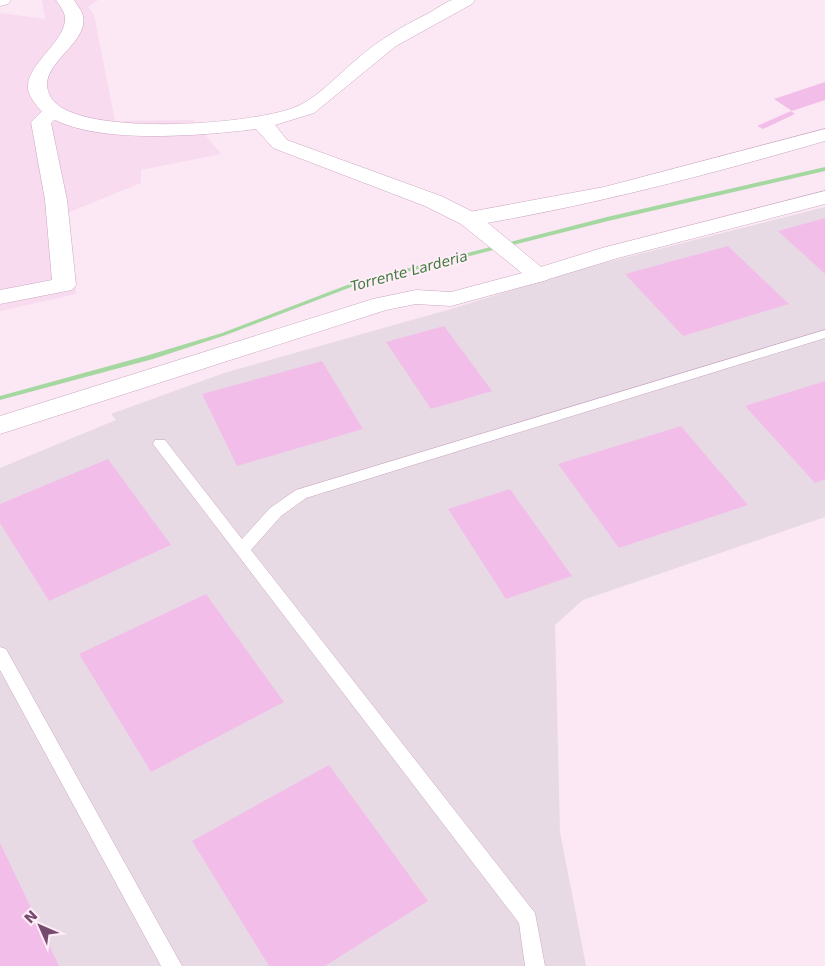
<svg xmlns="http://www.w3.org/2000/svg" width="825" height="966" viewBox="0 0 825 966" font-family="'DejaVu Sans',sans-serif">
	<rect width="100%" height="100%" fill="#fce7f4"/>
	<!-- residential -->
	<polygon fill="#f9dbef" points="42,0 98,0 88,7 94,15 115,121 193,120 221,154 141,170 141,183 67,213 76,294 0,311 0,13 45,19"/>
	<!-- industrial -->
	<polygon fill="#e8dae5" points="825,207 825,517 583,600 555,625 560,832 586,966 0,966 0,468 116,420 111,414 224,373 451,309 584,268"/>
	<g fill="none" stroke-linecap="round" stroke-linejoin="round">
		<!-- stream -->
		<polygon fill="#a5d8a1" fill-rule="evenodd" points="825,167 825,171 608,221 359,284 226,335 153,359 0,400 0,396 149,355 222,333 355,282 607,217"/>
	</g>
	<!-- building -->
	<g fill="#f2bee9">
		<polygon points="825,82 825,100 792,111 774,99"/>
		<polygon points="791,111 795,114 763,129 757,126"/>
		<polygon points="825,218 825,274 778,231"/>
		<polygon points="728,246 789,304 683,336 625,274"/>
		<polygon points="444,326 492,391 431,409 386,342"/>
		<polygon points="322,361 363,429 237,466 202,394"/>
		<polygon points="825,381 825,479 815,483 745,406"/>
		<polygon points="681,426 748,505 619,548 558,464"/>
		<polygon points="108,459 171,545 49,601 0,523 0,504"/>
		<polygon points="510,489 572,576 506,599 448,509"/>
		<polygon points="206,594 284,702 151,772 79,654"/>
		<polygon points="329,765 428,901 325,966 269,966 192,841"/>
		<polygon points="0,843 59,966 0,966"/>
	</g>
	<g fill="none" stroke-linecap="round" stroke-linejoin="round">
		<!-- service casing -->
		<g stroke="#c9a7c2" stroke-width="1">
			<g id="service">
				<polygon points="825,330 825,338 306,498 281,516 251,550 535,913 545,966 525,966 519,923 153,444 155,440 165,440 242,539 270,508 296,490"/>
				<polygon points="0,647 6,649 182,966 161,966 0,670"/>
			</g>
		</g>
		<!-- minor casing -->
		<g stroke="#c9a7c2" stroke-width="1">
			<g id="minor">
				<polygon points="53,105 60,107 63,111 51,123 67,200 76,285 72,290 0,304 0,290 52,280 45,200 31,122 46,107"/>
				<path d="M825,129V141C707,175 590,206 469,226L461,224L458,219L461,214L469,212L604,187Z"/>
				<polygon points="825,191 825,204 618,258 539,282 531,280 527,275 531,270 602,248"/>
			</g>
		</g>
		<!-- tertiary casing -->
		<g stroke="#c9a7c2" stroke-width="1">
			<g id="tertiary">
				<polygon points="0,0 11,0 8,4 0,6"/>
				<path d="M56,0H74C76,4 80,8 82,13C94,44 29,66 52,99C79,138 261,125 300,105C321,94 338,75 356,60C378,40 403,26 429,13C436,9 444,3 452,0C459,0 468,0 475,0L472,4L396,46L314,113L275,125L287,140L441,196L477,214L551,275L547,280L451,306L416,304L386,310L0,434V416L373,299L416,290L451,292L522,273L461,224L425,206L273,148L256,129C207,135 64,150 34,102C31,98 27,90 28,85C30,60 72,37 64,13C62,9 59,4 56,0Z"/>
			</g>
		</g>
		<!-- service -->
		<use href="#service" fill="#fff" fill-rule="evenodd"/>
		<!-- minor -->
		<use href="#minor" fill="#fff" fill-rule="evenodd"/>
		<!-- tertiary -->
		<use href="#tertiary" fill="#fff" fill-rule="evenodd"/>
	</g>
	<g text-anchor="middle" stroke-width="4" stroke-linejoin="round" paint-order="stroke">
		<!-- water labels -->
		<g font-size="14" font-style="italic" fill="#427b3f" stroke="#ffedf8">
			<text transform="translate(409 271) rotate(-15)" y="5">Torrente Larderia</text>
		</g>
	</g>
	<!-- north arrow -->
	<g transform="translate(40 926) rotate(315)" stroke="#ffedf8" stroke-width="4" paint-order="stroke">
	<path d="M0-4L9 19L0 12L-9 19Z" fill="#764b70"/>
	<text y="-8" font-size="14" font-weight="bold" text-anchor="middle" fill="#764b70">N</text>
	</g>
</svg>
